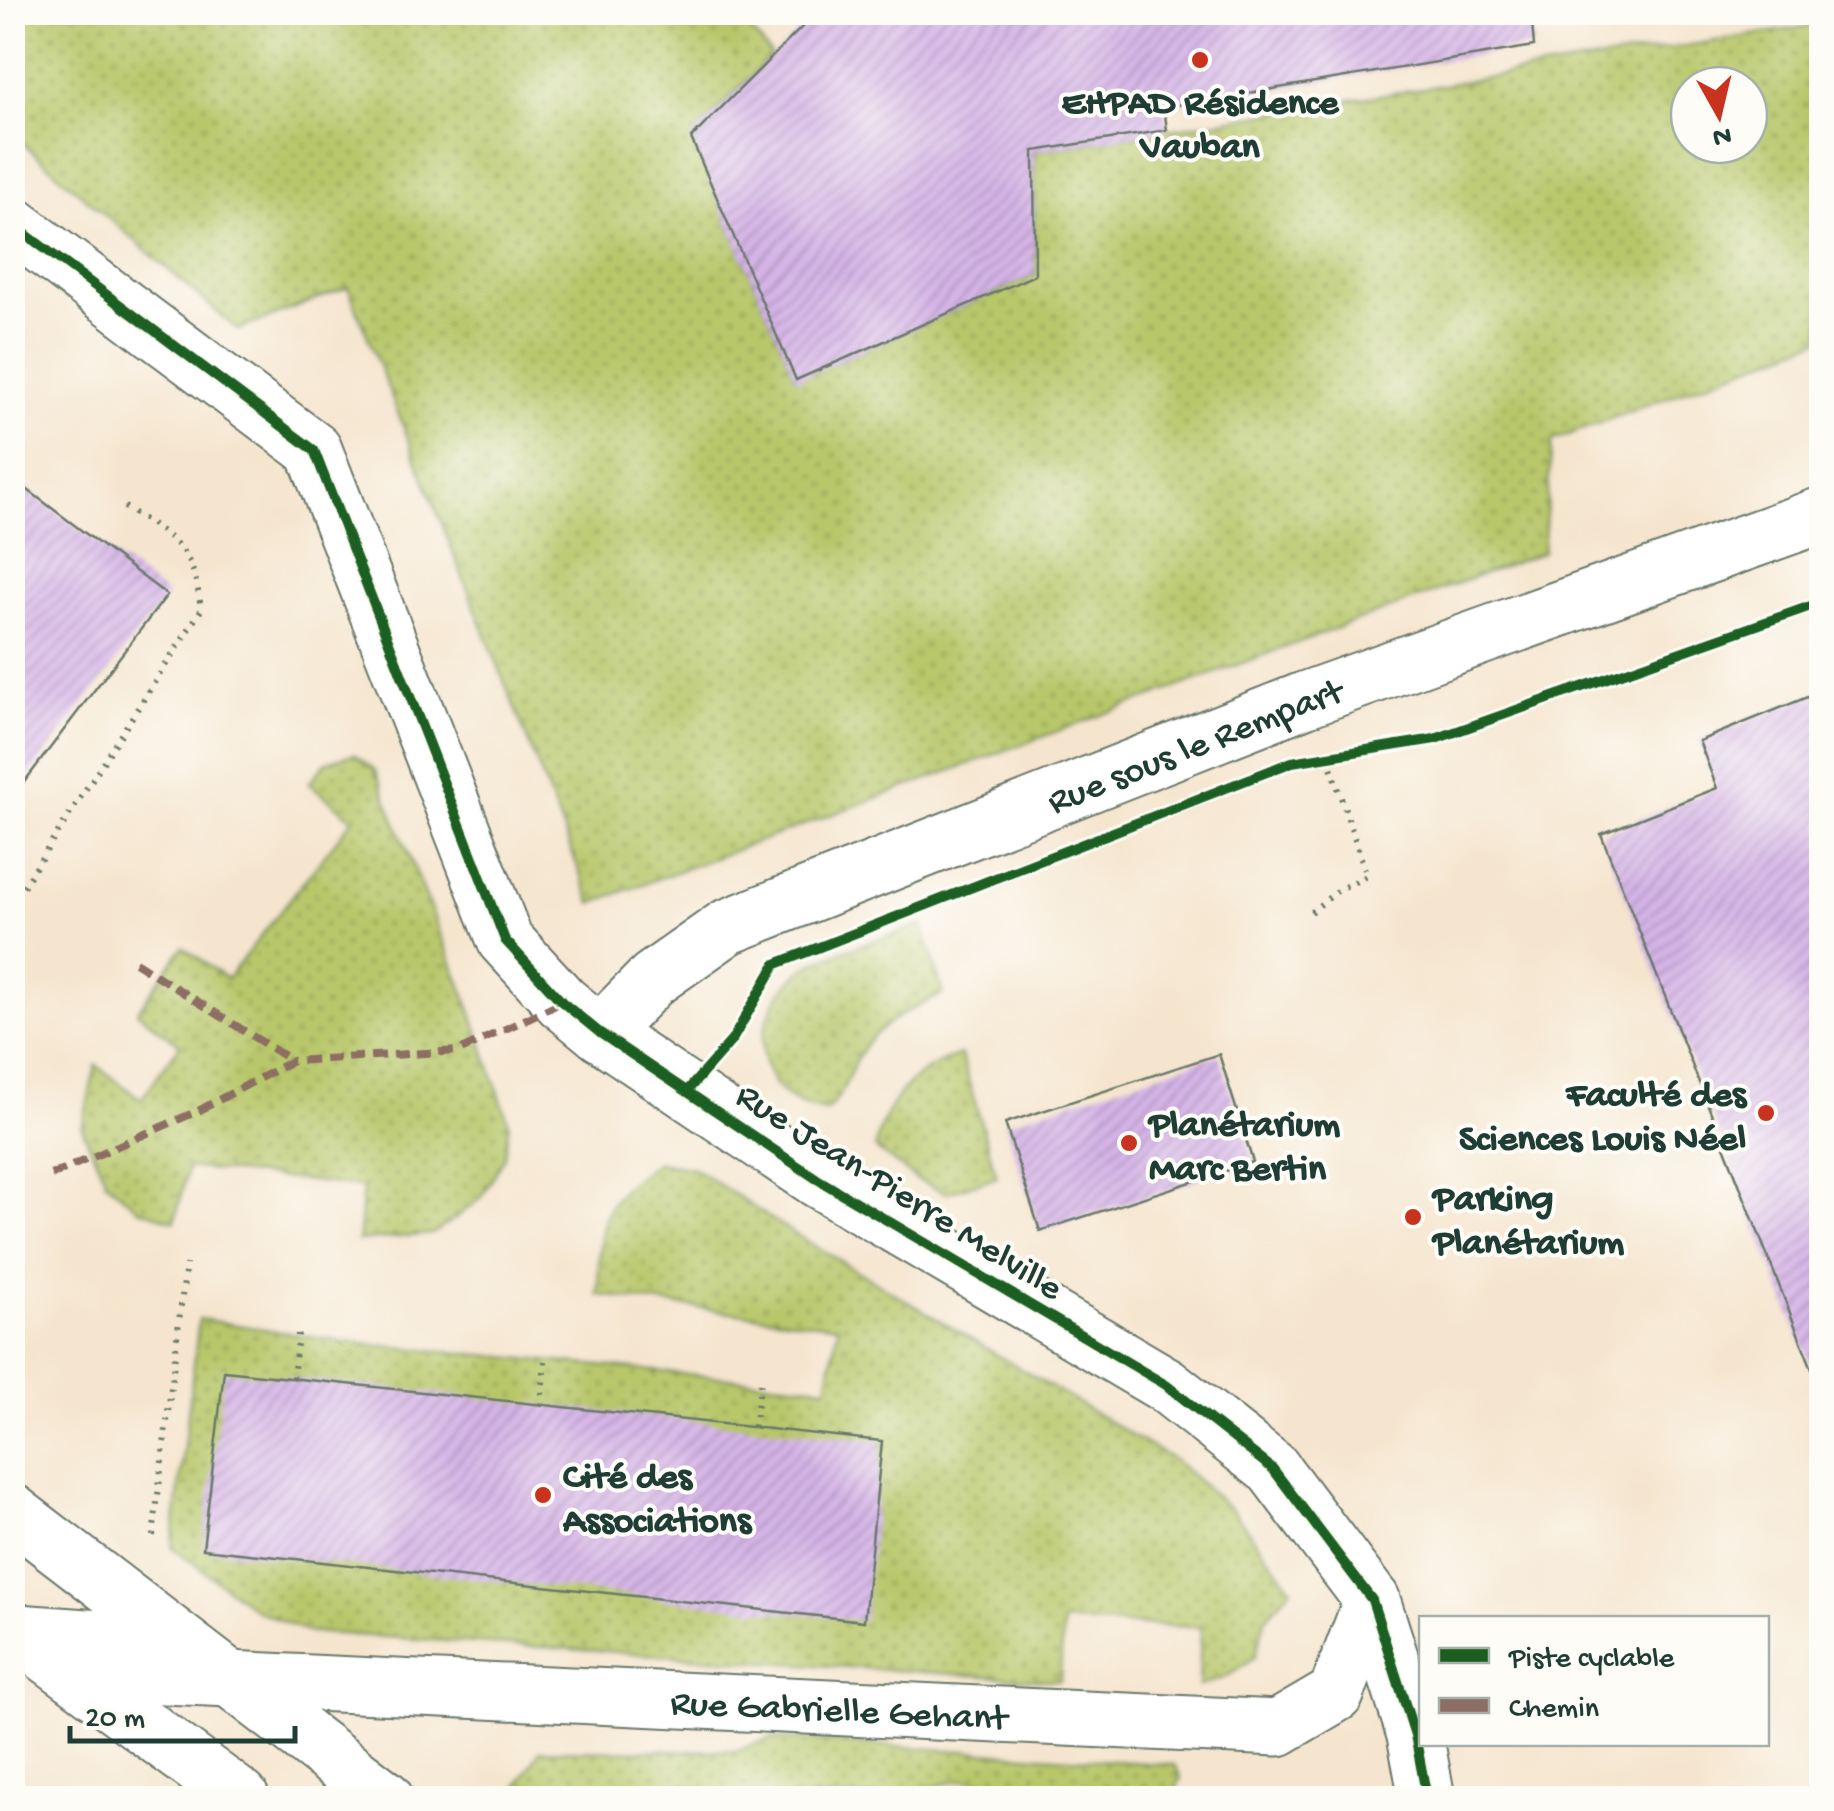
<svg xmlns="http://www.w3.org/2000/svg" width="1834" height="1811" viewBox="0 0 1834 1811" font-family="'Gochi Hand',sans-serif">
	<defs>
		<pattern id="grass-dots" width="8" height="8" patternUnits="userSpaceOnUse" patternTransform="scale(2.5)"><rect width="8" height="8" fill="#b8c76a"/><path d="M2 2h.1M6 6h.1" fill="none" stroke="#95a358" stroke-width="1.8" stroke-linecap="round"/></pattern>
		<pattern id="building-hatch" width="6" height="6" patternUnits="userSpaceOnUse" patternTransform="scale(2.5)"><rect width="6" height="6" fill="#d6b4e8"/><path d="M-1 1l2-2M0 6l6-6M5 7l2-2" fill="none" stroke="#ad94bd"/></pattern>
	</defs>
	<rect width="100%" height="100%" fill="#fdfcf7"/>
	<filter id="ink" filterUnits="userSpaceOnUse"><feTurbulence type="fractalNoise" baseFrequency=".01" numOctaves="2"/><feDisplacementMap in="SourceGraphic" scale="20" xChannelSelector="R" yChannelSelector="G"/><feConvolveMatrix kernelMatrix="1 2 1 2 8 2 1 2 1" color-interpolation-filters="sRGB"/></filter>
	<filter id="wash" filterUnits="userSpaceOnUse"><feTurbulence type="fractalNoise" baseFrequency=".0048" numOctaves="4" result="noise"/><feDisplacementMap in="SourceGraphic" scale="40" xChannelSelector="R" yChannelSelector="G"/><feGaussianBlur stdDeviation="2.25" result="paint"/><feColorMatrix in="noise" values="0 0 0 0 0 0 0 0 0 0 0 0 0 0 0 0 0 1.4 0 .05"/><feComposite in="paint" operator="in"/></filter>
	<g filter="url(#wash)">
		<rect width="100%" height="100%" fill="#f5e5ce"/>
		<!-- grass -->
		<g fill="url(#grass-dots)" stroke="#6c824f" stroke-width="2.5" fill-rule="evenodd">
			<path d="M13,13H737L771,55L692,138L796,379L1035,275L1034,151L1821,24V339L1552,441L1543,552L592,903L348,287L238,330L13,135ZM1689,85H1749V145H1689Z"/>
			<polygon points="354,754 375,770 471,1010 509,1123 504,1158 481,1198 453,1220 432,1234 358,1241 363,1187 188,1167 175,1221 138,1209 106,1181 82,1128 96,1065 141,1099 180,1045 137,1012 183,947 227,979 353,819 309,783 326,762"/>
			<path d="M923,925L943,994C916,1006 887,1020 868,1042C849,1064 848,1093 826,1111C747,1100 747,1017 800,972C820,955 894,935 923,925Z"/>
			<path d="M961,1055L997,1177L946,1193L917,1180L875,1148C885,1100 915,1068 961,1055Z"/>
			<path d="M658,1162L694,1168L785,1228L1175,1461L1233,1511L1292,1588L1265,1619L1255,1657L1226,1677L1199,1686L1201,1627L1063,1622L1060,1681L308,1632L256,1610L172,1547L199,1319L354,1343L827,1387L838,1326L598,1295C600,1226 596,1201 658,1162Z"/>
			<polygon points="771,1738 1175,1765 1181,1778 1174,1793 962,1780 886,1798 511,1798 540,1750 736,1751"/>
		</g>
		<g id="blocks">
			<!-- building -->
			<g fill="url(#building-hatch)">
				<polygon points="817,12 1531,12 1534,46 1164,107 1167,130 1034,151 1035,275 796,380 691,138"/>
				<polygon points="12,478 167,595 12,798"/>
				<polygon points="1822,691 1822,1383 1818,1384 1601,834 1717,788 1699,741"/>
				<polygon points="1219,1054 1253,1162 1040,1231 1005,1123"/>
				<polygon points="224,1371 882,1441 864,1621 203,1549"/>
			</g>
		</g>
	</g>
	<g filter="url(#ink)">
		<use href="#blocks" fill-opacity="0" stroke="#6a786a" stroke-width="2.5"/>
		<g fill="none" stroke-linecap="round" stroke-linejoin="round">
			<!-- minor casing -->
			<g stroke="#6a786a" stroke-width="59">
				<g id="minor">
					<polyline points="12,224 314,450 505,940 562,1002 600,1033 817,1179 1166,1385 1273,1469 1372,1600 1415,1735 1427,1798"/>
					<path id="s1" d="M600,1033L653,979L727,927L1304,700L1822,515"/>
					<path id="s2" d="M17,1632L114,1639L164,1676L1278,1728L1336,1694L1372,1600"/>
				</g>
			</g>
			<!-- major casing -->
			<g stroke="#6a786a" stroke-width="59">
				<g id="major">
					<polyline points="12,1512 385,1798"/>
					<polyline points="12,1629 241,1798"/>
				</g>
			</g>
			<!-- path -->
			<g stroke="#6a786a" stroke-width="6" stroke-dasharray="2.5 8" stroke-linecap="butt">
				<path d="M12,904L201,610C193,544 175,540 123,506"/>
				<polyline points="1311,912 1340,889 1367,876 1329,761"/>
				<polyline points="293,1378 298,1334"/>
				<polyline points="541,1405 545,1361"/>
				<polyline points="754,1427 761,1381"/>
				<polyline points="153,1536 186,1264"/>
			</g>
			<!-- minor -->
			<use href="#minor" stroke="#fff" stroke-width="55"/>
			<!-- major -->
			<use href="#major" stroke="#fff" stroke-width="55"/>
			<!-- quiet -->
			<g stroke="#8d6e63" stroke-width="8" stroke-dasharray="15 8" stroke-linecap="butt">
				<polyline points="135,962 292,1061"/>
				<polyline points="51,1175 198,1111 292,1061 459,1051 562,1002"/>
			</g>
			<!-- cycleway casing -->
			<g stroke="#fdfcf7" stroke-width="16">
				<g id="cycleway">
					<polyline points="12,224 314,450 505,940 562,1002 600,1033 817,1179 1166,1385 1273,1469 1372,1600 1415,1735 1427,1798"/>
					<polyline points="687,1091 732,1040 776,964 1292,762 1435,739 1822,602"/>
				</g>
			</g>
			<!-- cycleway -->
			<use href="#cycleway" stroke="#1b5e20" stroke-width="10"/>
		</g>
	</g>
	<!-- markers -->
	<g fill="#c8321e" stroke="#fdfcf7" stroke-width="4">
		<circle cx="1200" cy="60" r="10"/>
		<circle cx="1766" cy="1113" r="10"/>
		<circle cx="1129" cy="1143" r="10"/>
		<circle cx="1413" cy="1217" r="10"/>
		<circle cx="543" cy="1495" r="10"/>
	</g>
	<g text-anchor="middle" stroke-width="8" stroke-linejoin="round" paint-order="stroke">
		<!-- poi labels -->
		<g font-size="38" font-weight="bold" fill="#1f3d34" stroke="#fdfcf7" text-anchor="start">
			<text x="1200" y="112" text-anchor="middle">EHPAD Résidence<tspan x="1200" dy="44">Vauban</tspan></text>
			<text x="1746" y="1104" text-anchor="end">Faculté des<tspan x="1746" dy="44">Sciences Louis Néel</tspan></text>
			<text x="1149" y="1134">Planétarium<tspan x="1149" dy="44">Marc Bertin</tspan></text>
			<text x="1433" y="1208">Parking<tspan x="1433" dy="44">Planétarium</tspan></text>
			<text x="563" y="1486">Cité des<tspan x="563" dy="44">Associations</tspan></text>
		</g>
		<!-- street labels -->
		<g font-size="38" fill="#1f3d34" stroke="#fdfcf7">
			<text dy="13" stroke="none"><textPath href="#s1" startOffset="668">Rue sous le Rempart</textPath></text>
			<text transform="translate(901 1189) rotate(32)" y="13">Rue Jean-Pierre Melville</text>
			<text dy="13" stroke="none"><textPath href="#s2" startOffset="835">Rue Gabrielle Gehant</textPath></text>
		</g>
	</g>
	<!-- margin -->
	<rect width="1834" height="1811" fill="none" stroke="#fdfcf7" stroke-width="50"/>
	<!-- legend -->
	<rect x="1419" y="1616" width="350" height="130" fill="#fdfcf7" stroke="#a4b0a9" stroke-width="2.5"/>
	<rect x="1439" y="1648" width="50" height="15" fill="#1b5e20" stroke="#a4b0a9" stroke-width="2.5"/>
	<text x="1509" y="1666" font-size="30" fill="#1f3d34">Piste cyclable</text>
	<rect x="1439" y="1698" width="50" height="15" fill="#8d6e63" stroke="#a4b0a9" stroke-width="2.5"/>
	<text x="1509" y="1716" font-size="30" fill="#1f3d34">Chemin</text>
	<!-- north arrow -->
	<g transform="translate(1719 115) rotate(172)"><circle r="48" fill="#fdfcf7" stroke="#a4b0a9" stroke-width="2.5"/>
	<path d="M0-8L18 38L0 25L-18 38Z" fill="#c8321e"/>
	<text y="-15" font-size="28" font-weight="bold" text-anchor="middle" fill="#1f3d34">N</text>
	</g>
	<!-- scale -->
	<path d="M70 1726v15h225v-15" fill="none" stroke="#1f3d34" stroke-width="5"/>
	<text x="85" y="1726" font-size="30" fill="#1f3d34" stroke="#fdfcf7" stroke-width="8" paint-order="stroke">20 m</text>
</svg>
